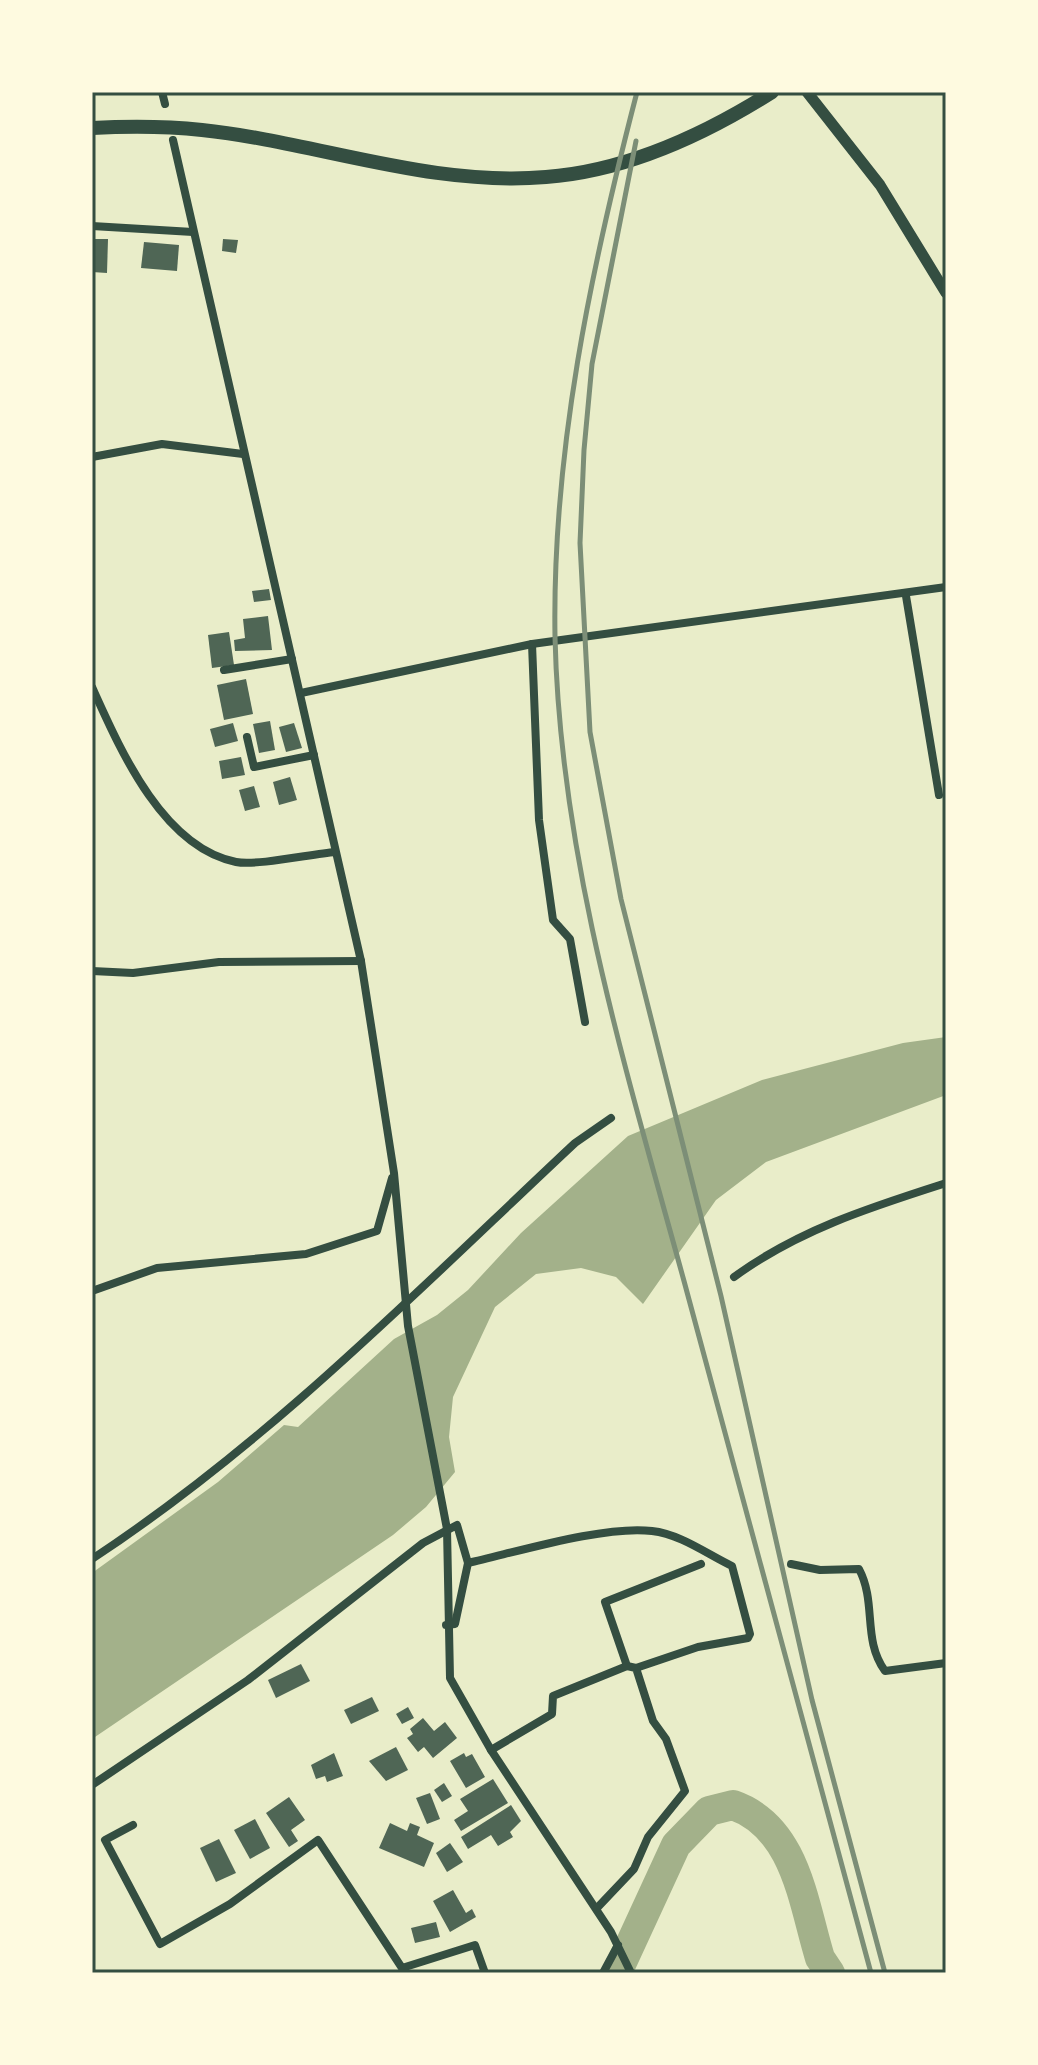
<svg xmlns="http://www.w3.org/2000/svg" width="1038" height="2065" viewBox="0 0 1038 2065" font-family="Cabin,sans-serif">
	<rect width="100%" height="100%" fill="#e9edc9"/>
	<!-- water -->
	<polygon fill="#a3b18a" points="946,1037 946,1095 766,1162 716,1200 643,1304 616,1277 581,1268 536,1274 495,1307 453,1397 449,1437 455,1472 426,1507 393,1535 92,1739 92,1573 218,1482 284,1425 298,1427 394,1339 437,1315 468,1290 521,1233 628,1136 762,1080 903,1043"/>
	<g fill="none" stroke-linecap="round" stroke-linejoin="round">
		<!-- river -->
		<path stroke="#a3b18a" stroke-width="30" d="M617,1973L676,1845L709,1811L733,1805C796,1827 803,1903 820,1958L830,1973"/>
	</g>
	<!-- building -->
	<g fill="#4f6655">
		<polygon points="92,239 108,239 107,273 92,272"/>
		<polygon points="223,239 238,240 236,253 222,251"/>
		<polygon points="144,242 179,245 177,271 141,268"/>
		<polygon points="269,589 271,600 254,602 252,591"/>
		<polygon points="268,616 272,650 235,651 234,640 245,638 243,619"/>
		<polygon points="229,632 234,665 212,668 208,635"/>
		<polygon points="246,679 253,714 224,720 217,685"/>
		<polygon points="270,721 275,750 259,753 253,724"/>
		<polygon points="233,723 238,741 215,747 210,729"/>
		<polygon points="294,723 302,748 286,752 279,727"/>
		<polygon points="241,757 245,775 222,779 219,761"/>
		<polygon points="290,777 297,800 279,805 273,782"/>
		<polygon points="254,786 260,807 245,811 239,790"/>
		<polygon points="301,1664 310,1681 276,1698 268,1680"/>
		<polygon points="372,1697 379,1711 351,1724 344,1710"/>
		<polygon points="408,1707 414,1718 402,1724 396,1714"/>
		<polygon points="423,1718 434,1731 445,1722 457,1738 433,1758 424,1747 418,1752 407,1738 413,1734 410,1729"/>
		<polygon points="396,1747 408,1770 386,1781 369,1761"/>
		<polygon points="334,1753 343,1776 327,1782 325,1776 316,1779 311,1765"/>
		<polygon points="464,1753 466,1757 472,1754 485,1777 466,1788 450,1761"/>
		<polygon points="493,1779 508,1803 461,1831 454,1820 468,1811 460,1799"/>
		<polygon points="444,1783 452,1796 442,1802 434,1790"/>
		<polygon points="430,1793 440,1819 427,1824 416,1798"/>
		<polygon points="289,1797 305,1820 291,1830 298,1841 289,1847 266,1813"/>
		<polygon points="511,1805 521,1821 510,1832 513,1837 498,1846 491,1835 468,1849 461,1837"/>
		<polygon points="255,1819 270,1848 250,1859 234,1830"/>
		<polygon points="390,1823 407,1831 410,1823 420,1827 417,1835 434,1843 424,1867 379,1848"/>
		<polygon points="219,1839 236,1873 216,1882 200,1848"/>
		<polygon points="450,1843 463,1862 447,1872 436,1853"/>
		<polygon points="453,1890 466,1913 472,1909 476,1917 450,1932 433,1901"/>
		<polygon points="436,1922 440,1937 415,1943 411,1928"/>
	</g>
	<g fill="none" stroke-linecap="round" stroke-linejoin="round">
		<!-- minor -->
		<g stroke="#344e41" stroke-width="8">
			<polyline points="162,92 165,104"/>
			<polyline points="173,140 361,961 394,1173 408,1326 447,1529 450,1678 491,1750 611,1932 631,1973"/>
			<polyline points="92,226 193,232"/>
			<polyline points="92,457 162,444 243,454"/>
			<polyline points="906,596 939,795"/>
			<polyline points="532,644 539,820 553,920 570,939 585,1022"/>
			<polyline points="224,670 292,659"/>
			<path d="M92,687C120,749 162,847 236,862C257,866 311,854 335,852"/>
			<polyline points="301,693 532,644 946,587"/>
			<polyline points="247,737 254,767 314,755"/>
			<polyline points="92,971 133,973 219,962 361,961"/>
			<path d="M734,1277C798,1230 871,1207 946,1183"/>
			<polyline points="92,1291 157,1268 306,1254 377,1231 392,1178"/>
			<path d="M92,1559C270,1442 420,1288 575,1143L611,1118"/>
			<path d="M791,1564L820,1570L859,1569C877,1603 862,1639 885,1671L946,1663"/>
			<polyline points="446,1625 455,1624 468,1563"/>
			<polyline points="491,1750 552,1714 553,1696 627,1666"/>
			<path d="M92,1785L248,1680L423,1543L457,1525L468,1563C517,1552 605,1525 652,1531C680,1534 707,1554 732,1566L750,1634L748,1638L698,1647L636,1668"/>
			<polyline points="133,1825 105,1840 160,1944 230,1904 318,1840 402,1968 475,1945 485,1973"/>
			<polyline points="597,1908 634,1869 648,1837 685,1791 666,1739 653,1721 636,1668 627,1666 605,1602 701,1564"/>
			<polyline points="603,1973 618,1945"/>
		</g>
		<!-- tertiary -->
		<polyline stroke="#344e41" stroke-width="11" points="807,92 880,185 946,293"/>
		<!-- secondary -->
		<path stroke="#344e41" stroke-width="14" d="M92,128C129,126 165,126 202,130C316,142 429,187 546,177C627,171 704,135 772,92"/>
		<!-- rail -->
		<g stroke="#7c8e77" stroke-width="5">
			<path d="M637,92C591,269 552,452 555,637C560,857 626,1070 684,1281C747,1511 808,1742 871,1973"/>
			<polyline points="636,141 592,364 584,450 580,543 590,732 621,899 721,1296 812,1700 885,1973"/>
		</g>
	</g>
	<!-- border -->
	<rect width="1038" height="2065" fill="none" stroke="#fefae0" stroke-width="188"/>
	<rect x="94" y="94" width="850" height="1877" fill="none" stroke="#344e41" stroke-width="3"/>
</svg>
